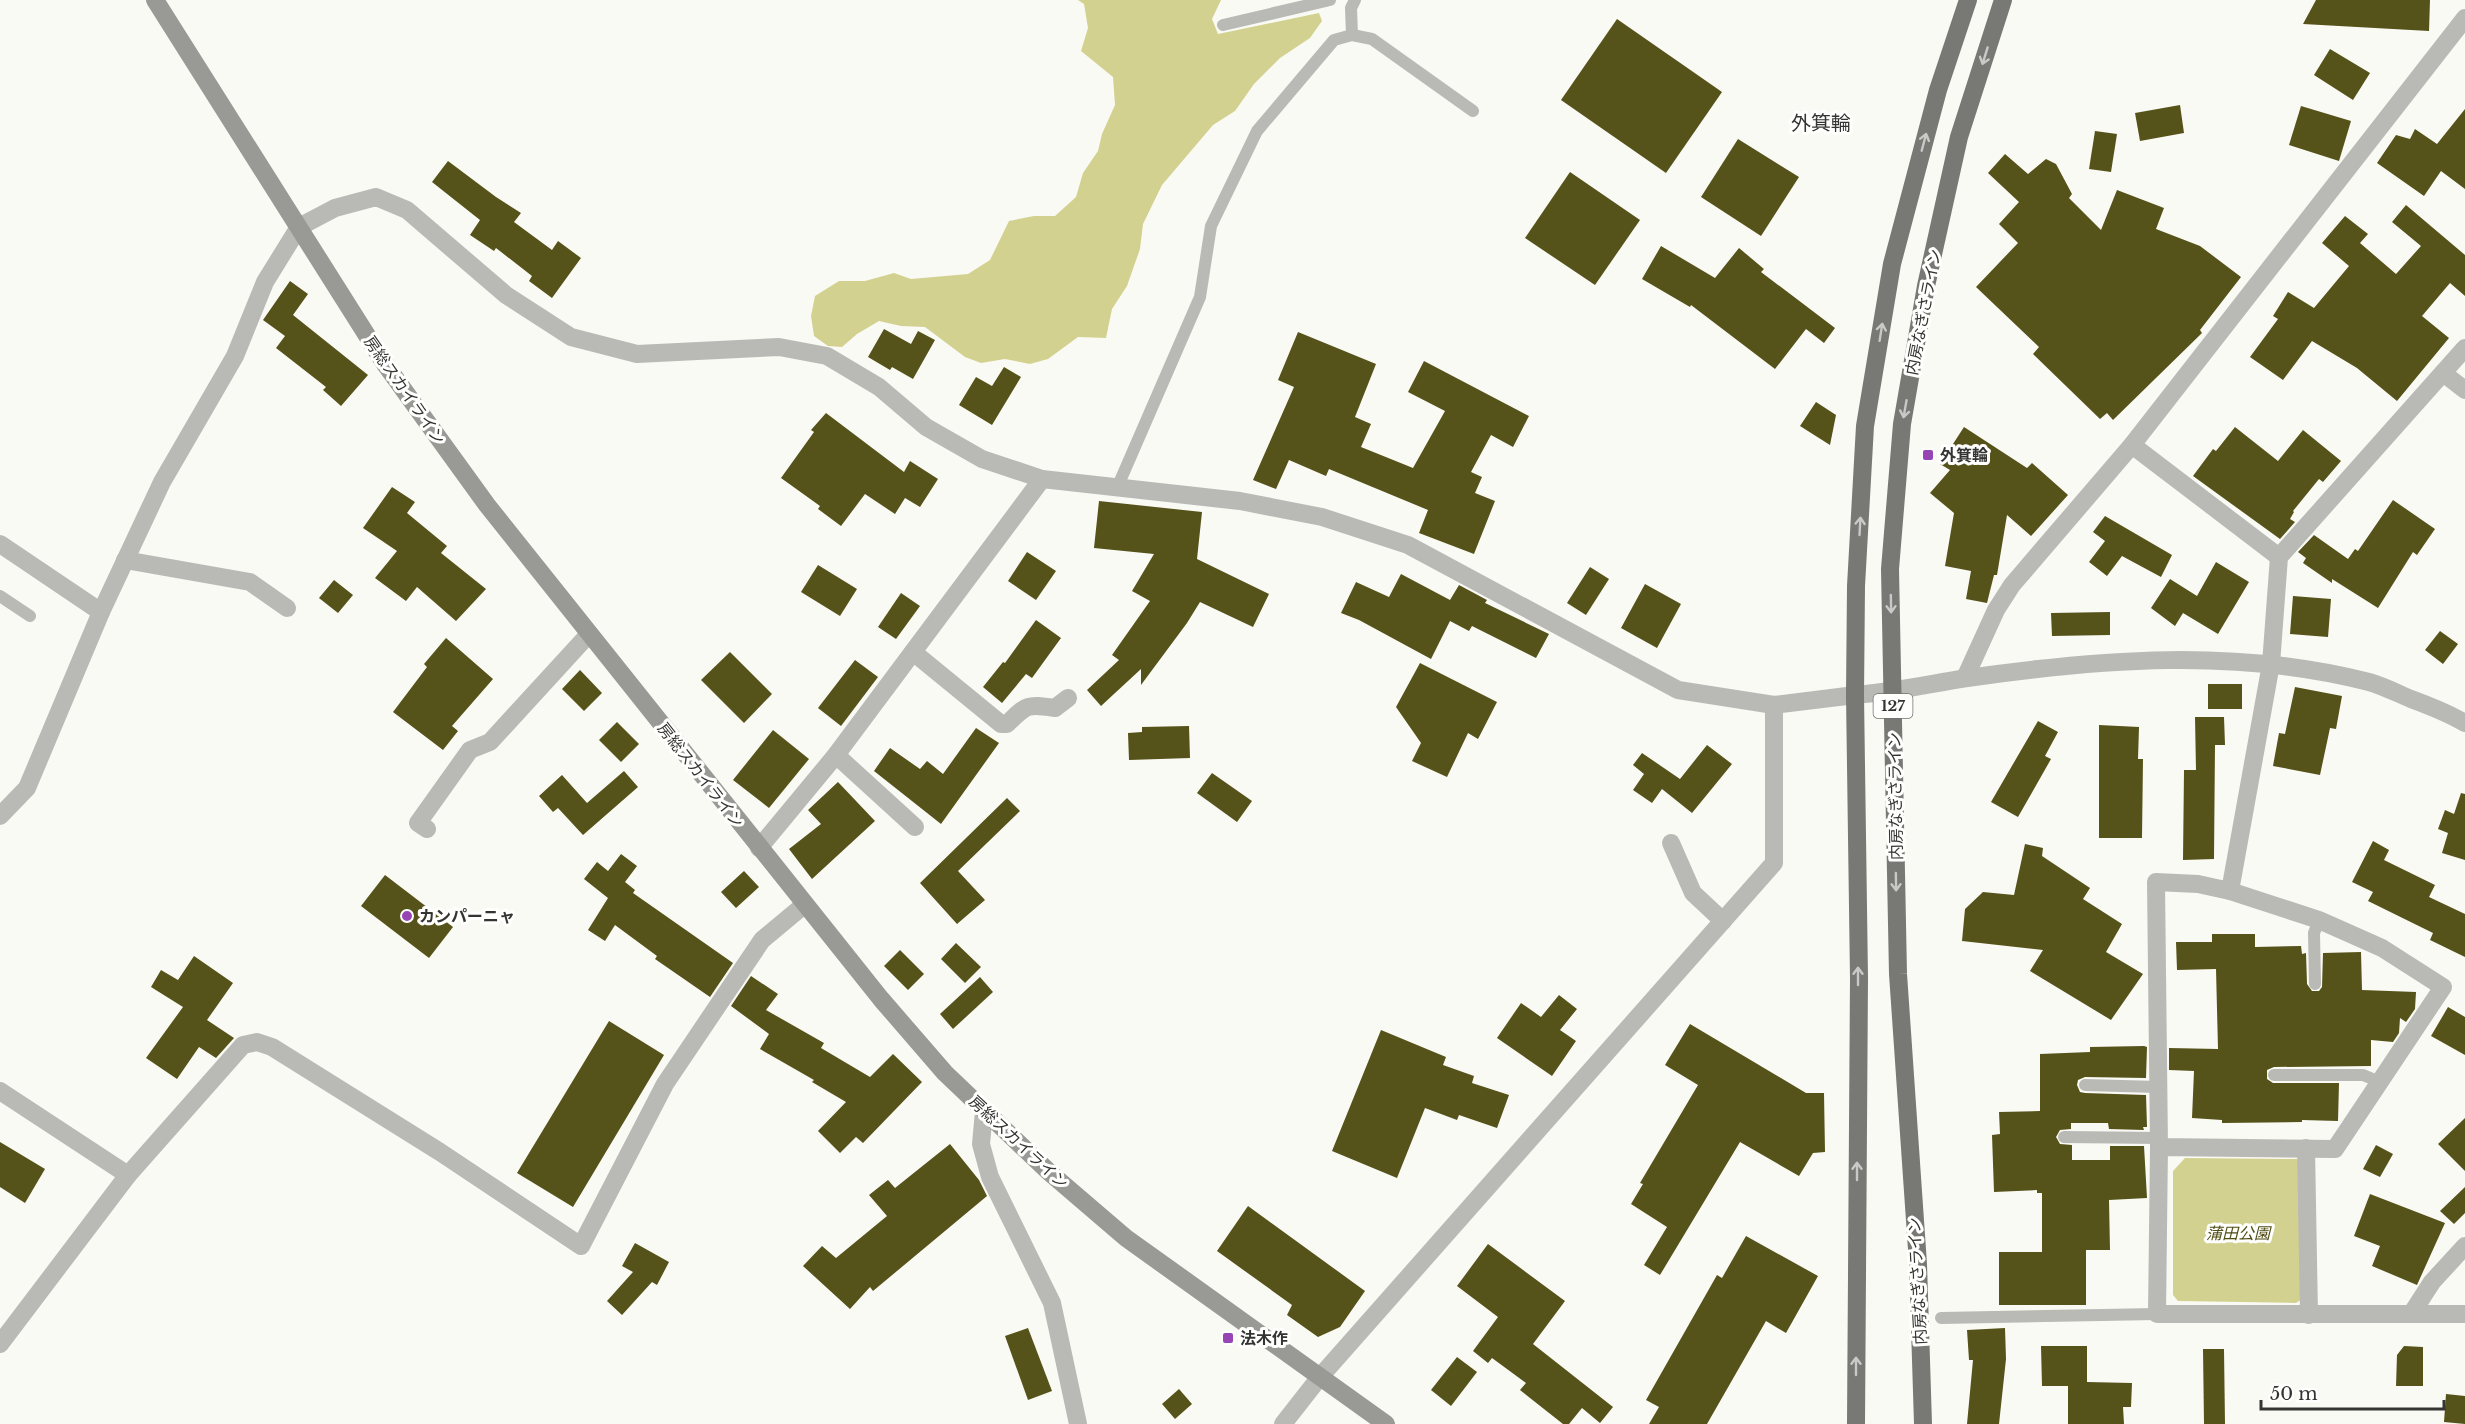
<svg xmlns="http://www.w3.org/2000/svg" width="2465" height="1424" viewBox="0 0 2465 1424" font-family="'Libre Baskerville','Noto Sans JP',serif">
	<rect width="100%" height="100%" fill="#fafaf4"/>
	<!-- green -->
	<g fill="#d3d190">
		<polygon points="1078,0 1221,0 1212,19 1218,34 1319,13 1322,21 1310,38 1280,58 1254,84 1235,111 1213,125 1162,185 1143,224 1140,249 1127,286 1112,309 1106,338 1078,337 1048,359 1030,364 1005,359 981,363 965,357 925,327 901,326 879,321 857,334 842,347 828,346 814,336 811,316 815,296 839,281 865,281 894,273 911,279 968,274 990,260 1009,221 1034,216 1055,216 1076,197 1083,173 1098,151 1102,134 1115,105 1113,77 1081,51 1088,28 1084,4"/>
		<polygon points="2185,1158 2297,1159 2302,1166 2302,1299 2296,1303 2178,1301 2173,1295 2173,1171"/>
	</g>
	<!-- building -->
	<g fill="#55521a">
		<polygon points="2316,0 2430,0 2429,31 2303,24"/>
		<polygon points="1617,19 1722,92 1666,173 1561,100"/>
		<polygon points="2330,49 2370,73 2353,100 2314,75"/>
		<polygon points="2180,105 2184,133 2140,141 2135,113"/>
		<polygon points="2301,106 2351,121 2339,161 2289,145"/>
		<polygon points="2465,109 2465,189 2441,171 2424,196 2377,163 2396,135 2410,139 2415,129 2437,144"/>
		<polygon points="2095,131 2117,134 2111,172 2089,169"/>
		<polygon points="1738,139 1799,177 1761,236 1701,197"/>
		<polygon points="2005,154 2028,174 2046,159 2056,164 2072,194 2069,198 2101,230 2117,190 2164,208 2156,229 2200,246 2241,277 2200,330 2202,333 2113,420 2107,413 2100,419 2033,354 2039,347 1976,287 2018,243 1999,224 2019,202 1988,173"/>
		<polygon points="448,161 496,197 521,213 514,222 552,250 558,241 581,258 552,298 529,281 532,276 496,248 494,251 470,235 480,220 432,182"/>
		<polygon points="1570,172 1640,220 1595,285 1525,238"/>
		<polygon points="2406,205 2465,255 2465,296 2450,283 2422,316 2449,338 2397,401 2357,368 2312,341 2283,380 2250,357 2278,319 2273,316 2288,292 2314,308 2349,266 2322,243 2345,216 2368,234 2360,243 2396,274 2421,246 2392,222"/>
		<polygon points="1661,246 1715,278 1739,248 1764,269 1761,272 1835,328 1824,343 1806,329 1775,369 1691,305 1690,307 1642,279"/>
		<polygon points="290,281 308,294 293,315 368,375 341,406 323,390 326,387 276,348 285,336 263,320"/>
		<polygon points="884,329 911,344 918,331 935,340 913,379 892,367 890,370 868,357"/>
		<polygon points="1298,332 1376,364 1355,417 1371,424 1361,447 1413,468 1445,411 1408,392 1424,361 1529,416 1513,447 1491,435 1471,472 1482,477 1475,493 1495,501 1474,554 1419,533 1428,510 1329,469 1326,476 1289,460 1276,489 1253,480 1294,387 1278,380"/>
		<polygon points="1004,367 1021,377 992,425 959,405 976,377 992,386"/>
		<polygon points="1816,402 1836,415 1830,445 1800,426"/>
		<polygon points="826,413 904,472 910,461 938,479 920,507 905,498 895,514 865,494 841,526 818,509 820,506 781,478 814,432 811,430"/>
		<polygon points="1964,427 2027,468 2032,463 2068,495 2031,536 2007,515 1997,575 1994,575 1987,603 1966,599 1971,571 1945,566 1954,513 1930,493 1950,470 1940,464"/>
		<polygon points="2235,427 2278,461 2303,430 2341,461 2323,482 2319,479 2293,511 2294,512 2290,519 2295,522 2280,539 2193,476 2213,449 2216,451"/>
		<polygon points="392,487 415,502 407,513 447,546 441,553 486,589 456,621 417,587 406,601 375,578 397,551 363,528"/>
		<polygon points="2393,500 2435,529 2417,555 2413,552 2378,608 2332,579 2332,583 2303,563 2306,558 2298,552 2314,535 2348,559 2355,549 2358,551"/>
		<polygon points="1099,501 1202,512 1197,559 1269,594 1253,627 1200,602 1187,623 1141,685 1141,669 1101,706 1087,690 1119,660 1112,655 1150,601 1132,591 1154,554 1094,548"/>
		<polygon points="2105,516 2172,555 2161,577 2122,556 2107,576 2089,562 2105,541 2093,532"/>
		<polygon points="1027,552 1056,571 1036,600 1008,581"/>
		<polygon points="2216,562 2249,582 2218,634 2183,613 2175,626 2151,608 2170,579 2197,596"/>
		<polygon points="818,565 857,589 840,616 801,592"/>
		<polygon points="1590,567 1609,579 1586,615 1567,603"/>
		<polygon points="1401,574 1450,600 1459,585 1487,600 1485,603 1549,634 1536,658 1472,626 1469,631 1450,621 1431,659 1359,620 1341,613 1356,582 1389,597"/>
		<polygon points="334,580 353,595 338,613 319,598"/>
		<polygon points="1645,584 1681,604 1657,648 1621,628"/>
		<polygon points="901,593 920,606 896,639 878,627"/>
		<polygon points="2293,596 2331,599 2328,637 2290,634"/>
		<polygon points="2110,612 2110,635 2052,636 2051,613"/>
		<polygon points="1036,620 1061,638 1032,678 1026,674 1002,703 983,687 1003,662 1005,663"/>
		<polygon points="2440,631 2458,644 2443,664 2425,650"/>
		<polygon points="446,638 493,679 452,726 458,731 443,750 393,712 427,667 424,664"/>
		<polygon points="730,652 772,694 744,723 701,680"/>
		<polygon points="855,660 878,677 841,726 818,708"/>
		<polygon points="1420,663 1497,702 1478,739 1468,733 1447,777 1412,761 1421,743 1396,707"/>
		<polygon points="580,670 602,693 584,711 562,689"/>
		<rect x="2208" y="684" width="34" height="25"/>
		<polygon points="2295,687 2342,696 2336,729 2330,728 2320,775 2273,766 2279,733 2285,734"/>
		<polygon points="2195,717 2224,717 2225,745 2215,745 2214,859 2183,860 2184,770 2196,770"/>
		<polygon points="2038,721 2058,732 2045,756 2051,759 2018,817 1991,802"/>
		<polygon points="617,722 639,744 621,762 599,740"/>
		<polygon points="2099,725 2139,727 2138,759 2143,759 2142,838 2099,838"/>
		<polygon points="1189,726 1190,758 1129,760 1128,733 1142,732 1142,727"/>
		<polygon points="976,728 999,743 941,824 874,771 890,748 920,769 927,761 943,774"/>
		<polygon points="773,730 809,759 769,808 733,780"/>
		<polygon points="1707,745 1732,764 1692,813 1662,789 1652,803 1633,790 1644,774 1633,765 1642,753 1680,779"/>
		<polygon points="624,771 638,787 583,835 558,808 553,812 539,796 562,775 587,803"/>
		<polygon points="1212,773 1252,801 1237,822 1197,793"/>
		<polygon points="838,782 875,821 812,879 789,849 821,824 808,810"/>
		<polygon points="2461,793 2465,794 2465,860 2442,853 2448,833 2438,829 2445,810 2454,814"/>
		<polygon points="1007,798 1020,811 958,871 985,900 957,924 920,883"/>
		<polygon points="2373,841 2389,850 2384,860 2435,885 2429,897 2465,914 2465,957 2430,940 2433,933 2368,901 2373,892 2352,882"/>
		<polygon points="2025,844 2043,848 2042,856 2090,888 2083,899 2122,924 2106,952 2143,974 2111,1020 2030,971 2043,950 1962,941 1965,909 1983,892 2014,895"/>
		<polygon points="621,854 637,866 625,882 635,890 633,893 733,963 710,997 655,959 657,956 615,925 605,941 588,930 608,898 584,879 597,862 608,871"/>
		<polygon points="744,871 759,887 736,908 721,892"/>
		<polygon points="385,875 453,927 429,958 361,906"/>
		<polygon points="2212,934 2255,934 2255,947 2301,946 2302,954 2306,953 2307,984 2312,991 2319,991 2322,987 2323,953 2361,952 2362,990 2416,992 2415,1009 2406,1022 2400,1018 2399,1033 2393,1042 2371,1040 2371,1066 2274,1067 2267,1070 2267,1079 2273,1083 2339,1083 2338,1121 2302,1120 2302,1122 2222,1123 2222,1120 2192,1118 2194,1071 2169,1070 2169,1048 2218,1049 2216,969 2177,970 2176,942 2212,942"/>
		<polygon points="956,943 981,967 965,983 941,959"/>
		<polygon points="900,950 924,974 908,990 884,966"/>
		<polygon points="194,956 233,983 207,1020 234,1038 216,1058 199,1047 177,1079 146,1058 183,1007 151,987 161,970 178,980"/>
		<polygon points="751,976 778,994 766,1010 824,1043 821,1048 870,1077 893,1054 922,1082 863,1143 856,1137 840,1153 818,1131 846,1102 812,1082 814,1080 760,1049 769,1034 731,1006"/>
		<polygon points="980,977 993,992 953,1029 940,1014"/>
		<polygon points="1559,995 1577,1009 1560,1030 1576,1041 1552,1076 1497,1038 1521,1003 1541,1017"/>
		<polygon points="2448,1007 2465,1017 2465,1055 2431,1036"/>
		<polygon points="609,1021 664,1055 573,1207 517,1173"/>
		<polygon points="1690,1024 1806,1093 1824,1093 1825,1152 1813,1153 1799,1176 1740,1142 1660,1275 1644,1265 1667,1227 1631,1204 1643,1184 1640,1183 1698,1085 1665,1065"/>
		<polygon points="1381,1030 1446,1057 1443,1065 1474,1076 1472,1083 1509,1095 1497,1128 1459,1115 1457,1120 1425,1108 1397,1178 1332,1151"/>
		<polygon points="2144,1046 2147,1047 2146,1078 2085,1077 2078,1080 2077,1085 2080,1092 2085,1093 2146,1095 2147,1127 2143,1127 2144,1130 2109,1129 2108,1123 2071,1123 2071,1129 2060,1130 2056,1137 2060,1144 2072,1145 2072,1160 2110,1160 2110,1146 2144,1146 2147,1198 2109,1200 2110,1250 2086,1250 2086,1305 1999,1305 1999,1252 2042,1252 2042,1193 2037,1193 2037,1190 1994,1192 1992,1135 2000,1134 1999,1112 2040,1111 2040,1054 2090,1052 2090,1047"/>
		<polygon points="2465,1118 2465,1171 2438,1144"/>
		<polygon points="0,1142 45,1169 25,1203 0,1187"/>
		<polygon points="950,1144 979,1180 987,1196 873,1291 870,1287 850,1309 803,1266 822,1246 836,1258 887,1216 869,1195 888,1180 895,1188"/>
		<polygon points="2376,1145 2393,1154 2380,1177 2363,1169"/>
		<polygon points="2465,1187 2465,1213 2454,1224 2440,1211"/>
		<polygon points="2370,1194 2445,1223 2417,1285 2372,1266 2380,1246 2354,1236"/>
		<polygon points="1248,1206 1365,1291 1340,1327 1318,1337 1287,1315 1292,1305 1217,1251"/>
		<polygon points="1746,1236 1818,1276 1786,1333 1766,1321 1707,1424 1649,1424 1659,1407 1646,1400 1717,1275 1722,1278"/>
		<polygon points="635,1243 669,1262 657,1285 652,1282 622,1315 607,1301 633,1272 622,1266"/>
		<polygon points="1488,1244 1565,1301 1533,1344 1613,1407 1600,1423 1582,1408 1569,1424 1563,1424 1520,1390 1526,1383 1492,1358 1488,1363 1473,1351 1498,1317 1457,1286"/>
		<polygon points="1028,1328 1052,1391 1028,1400 1005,1336"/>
		<polygon points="2005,1328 2006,1359 1999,1424 1967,1424 1973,1360 1969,1360 1967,1330"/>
		<polygon points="2041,1346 2087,1346 2087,1382 2132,1383 2131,1407 2123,1407 2124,1424 2068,1424 2068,1386 2042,1386"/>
		<polygon points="2404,1346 2423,1347 2423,1386 2396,1386 2397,1355"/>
		<polygon points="2203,1349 2224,1349 2225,1424 2204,1424"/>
		<polygon points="1457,1357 1477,1372 1451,1406 1431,1390"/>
		<polygon points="1179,1389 1192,1404 1175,1419 1162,1404"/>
		<polygon points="2446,1394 2465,1396 2465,1424 2444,1422"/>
	</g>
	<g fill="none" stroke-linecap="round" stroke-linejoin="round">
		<!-- service -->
		<g stroke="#b9b9b6" stroke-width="12">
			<polyline points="1223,25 1330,0"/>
			<polyline points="1352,35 1351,8 1355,0"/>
			<polyline points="1117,488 1200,297 1211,226 1257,131 1334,40 1352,35 1372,39 1473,111"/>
			<polyline points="0,596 30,616"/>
			<polyline points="2315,984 2314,933 2319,920"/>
			<polyline points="2274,1075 2363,1075 2380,1082"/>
			<polyline points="2085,1085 2158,1087"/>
			<polyline points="2064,1137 2159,1138"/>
			<polyline points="1941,1318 2157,1314"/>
		</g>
		<!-- minor -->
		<g stroke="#b9b9b6" stroke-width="18">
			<polyline points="2443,373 2465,390"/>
			<polyline points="2132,445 2279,557"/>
			<polyline points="0,544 101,612"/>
			<polyline points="125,560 250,582 287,608"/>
			<path d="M913,652L1001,724H1007C1027,704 1027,704 1055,708L1068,698"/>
			<polyline points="1965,678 1996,610 2012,585 2132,445 2465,18"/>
			<polyline points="836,755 915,827"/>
			<polyline points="0,816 27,788 101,612 162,482 235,356 265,282 299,227 335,208 376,197 407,210 506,295 571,337 637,354 779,347 827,356 879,387 926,427 982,459 1042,479 1240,501 1322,517 1408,545 1678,690 1774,705 1855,695"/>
			<polyline points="427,829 418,823 470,750 490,742 589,634"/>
			<polyline points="1671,843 1693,893 1723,921"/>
			<polyline points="759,848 836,755 1042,479"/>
			<polyline points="2230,891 2271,664 2279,557 2465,348"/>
			<polyline points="0,1091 128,1175 243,1045 257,1042 272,1047 440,1152 581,1246 665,1084 762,940 804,905"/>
			<polyline points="984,1111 981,1144 990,1177 1052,1303 1078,1424"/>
			<polyline points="2159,1147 2335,1149 2443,987 2382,948 2319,920 2230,891 2198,884 2156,882 2159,1147 2157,1314 2465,1314"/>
			<polyline points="2306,1148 2309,1315"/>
			<polyline points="2412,1313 2432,1282 2465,1246"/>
			<polyline points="0,1344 128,1175"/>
			<polyline points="1283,1424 1319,1378 1774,863 1774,705"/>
		</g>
		<!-- tertiary -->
		<path stroke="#b9b9b6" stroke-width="18" d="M1855,695C1893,692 1929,684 1967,678C2101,659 2236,648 2369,682C2383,686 2397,693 2411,699C2430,706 2448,713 2465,723"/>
		<!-- secondary -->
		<polyline stroke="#999995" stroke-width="18" points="155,0 385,364 487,505 881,999 945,1073 1049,1172 1126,1238 1386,1424"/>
		<!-- trunk -->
		<g stroke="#787874" stroke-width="18">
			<polyline points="1856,1424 1859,978 1855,695 1856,586 1865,426 1892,264 1938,90 1968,0"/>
			<polyline points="1923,1424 1918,1264 1898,974 1890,569 1902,424 1926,286 1959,137 2003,0"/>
		</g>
	</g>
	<!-- one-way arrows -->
	<defs><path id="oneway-shaft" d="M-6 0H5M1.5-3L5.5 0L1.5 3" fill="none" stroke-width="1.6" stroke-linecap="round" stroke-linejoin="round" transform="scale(1.5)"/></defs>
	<g stroke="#c9c9c7">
		<use href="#oneway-shaft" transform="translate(1985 56) rotate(107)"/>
		<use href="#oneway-shaft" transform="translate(1924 142) rotate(-75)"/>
		<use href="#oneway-shaft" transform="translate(1881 332) rotate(-81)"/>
		<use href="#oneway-shaft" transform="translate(1905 409) rotate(100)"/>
		<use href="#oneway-shaft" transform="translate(1860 526) rotate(-87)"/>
		<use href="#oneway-shaft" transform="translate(1891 604) rotate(89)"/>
		<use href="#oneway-shaft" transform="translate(1896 882) rotate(89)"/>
		<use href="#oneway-shaft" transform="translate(1858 976) rotate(-90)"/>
		<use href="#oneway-shaft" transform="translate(1857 1171) rotate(-90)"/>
		<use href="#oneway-shaft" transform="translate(1856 1366) rotate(-90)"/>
	</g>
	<!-- markers -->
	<g fill="#9745b4" stroke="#fffffe" stroke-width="2">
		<rect x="1922" y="449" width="12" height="12" rx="3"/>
		<circle cx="407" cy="916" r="6"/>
		<rect x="1222" y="1332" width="12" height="12" rx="3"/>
	</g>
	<g text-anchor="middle" stroke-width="6" stroke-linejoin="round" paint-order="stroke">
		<!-- shield labels -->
		<rect fill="#fffffe" stroke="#71716f" stroke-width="1.5" x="1873.5" y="694" width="39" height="24" rx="4.5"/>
		<g font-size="15" font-weight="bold" fill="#343432">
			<text x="1893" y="711">127</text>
		</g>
		<!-- street labels -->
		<g font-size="16" fill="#343432" stroke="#fffffe">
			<text transform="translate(1923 312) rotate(-79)" y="6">内房なぎさライン</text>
			<text transform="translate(405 390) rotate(55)" y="6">房総スカイライン</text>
			<text transform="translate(701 775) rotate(52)" y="6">房総スカイライン</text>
			<text transform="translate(1895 796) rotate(-91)" y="6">内房なぎさライン</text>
			<text transform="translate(1019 1142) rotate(43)" y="6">房総スカイライン</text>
			<text transform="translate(1917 1281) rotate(-93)" y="6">内房なぎさライン</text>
		</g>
		<!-- poi labels -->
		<g font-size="16" font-weight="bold" fill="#343432" stroke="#fffffe" text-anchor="start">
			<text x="1940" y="461">外箕輪</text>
			<text x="419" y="922">カンパーニャ</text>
			<text x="1240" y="1344">法木作</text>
		</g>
		<!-- park labels -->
		<g font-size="16" font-style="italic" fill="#504d15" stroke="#fffffe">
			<text x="2238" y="1239">蒲田公園</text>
		</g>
		<!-- quarter labels -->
		<g font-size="20" fill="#343432" stroke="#fffffe">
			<text x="1821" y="130">外箕輪</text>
		</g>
	</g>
	<!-- scale -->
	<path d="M2261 1400v9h183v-9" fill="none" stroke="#343432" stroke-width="3"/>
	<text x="2270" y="1400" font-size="18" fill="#343432" stroke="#fffffe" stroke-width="4.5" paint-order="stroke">50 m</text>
</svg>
